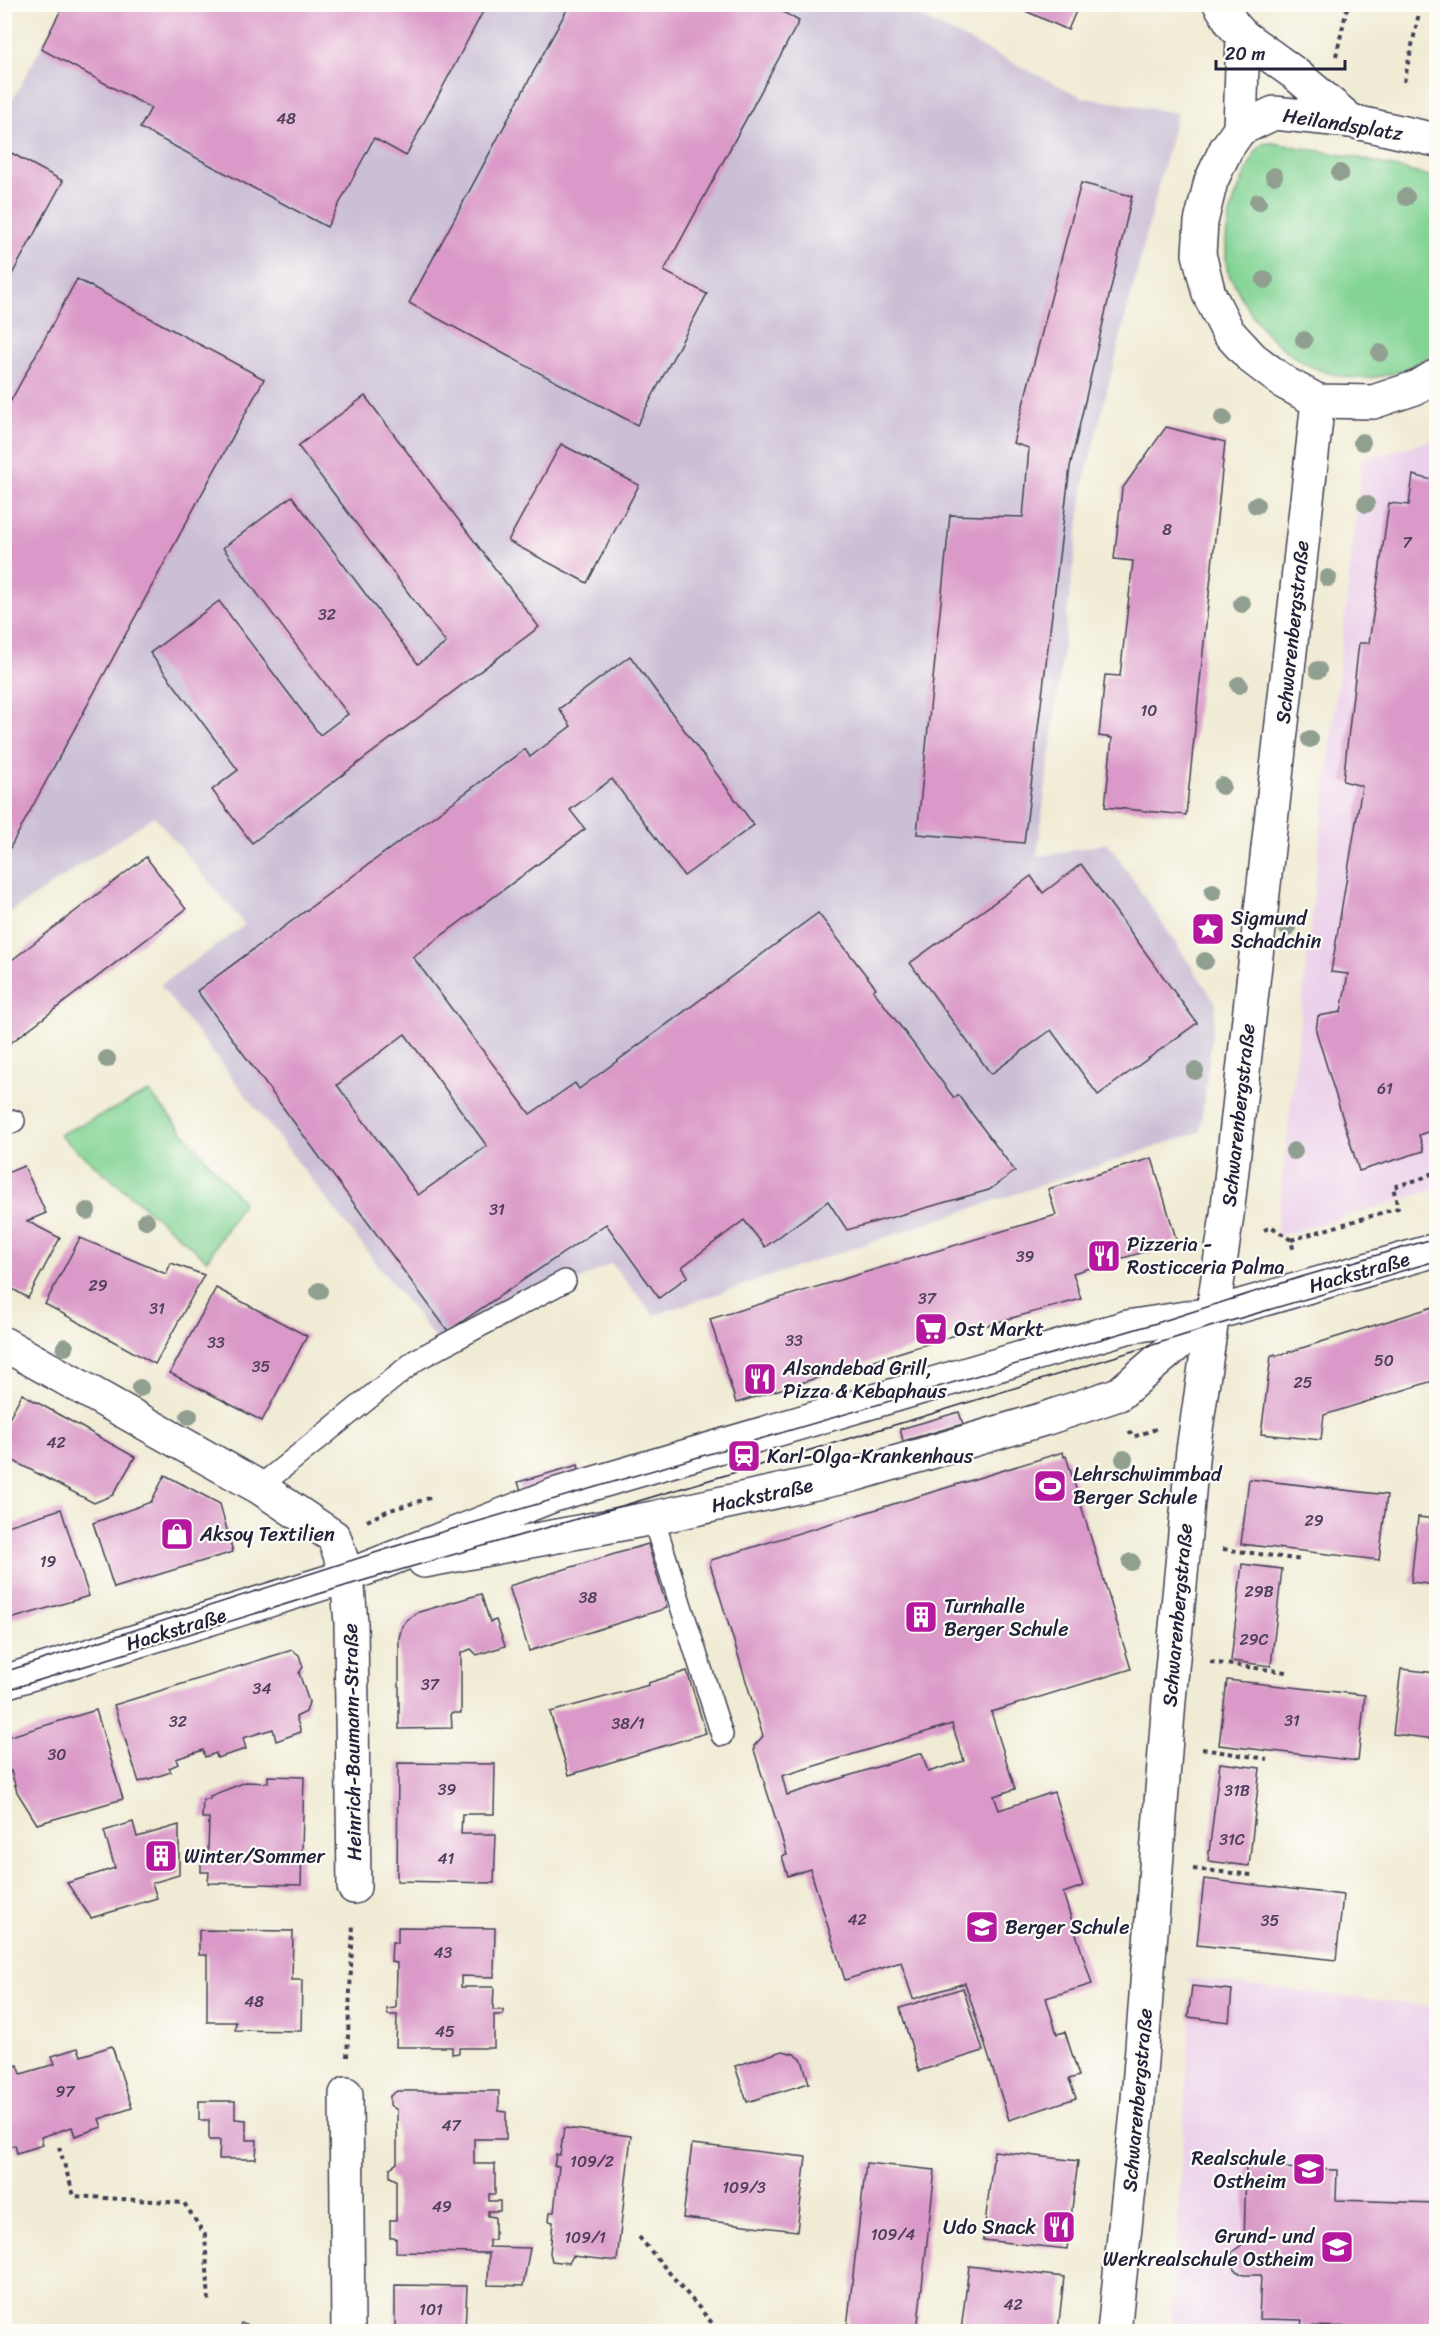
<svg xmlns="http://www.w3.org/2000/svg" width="1441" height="2336" viewBox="0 0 1441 2336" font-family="Sriracha,sans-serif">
	<rect width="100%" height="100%" fill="#fdfcf7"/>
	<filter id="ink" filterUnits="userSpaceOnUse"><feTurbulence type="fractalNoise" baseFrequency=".0167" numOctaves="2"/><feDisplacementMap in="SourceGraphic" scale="12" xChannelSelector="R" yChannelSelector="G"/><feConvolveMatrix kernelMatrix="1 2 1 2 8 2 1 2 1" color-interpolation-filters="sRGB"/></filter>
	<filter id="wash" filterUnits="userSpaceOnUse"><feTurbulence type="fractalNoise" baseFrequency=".008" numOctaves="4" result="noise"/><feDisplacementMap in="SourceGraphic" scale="24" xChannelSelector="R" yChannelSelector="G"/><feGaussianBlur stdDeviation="1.35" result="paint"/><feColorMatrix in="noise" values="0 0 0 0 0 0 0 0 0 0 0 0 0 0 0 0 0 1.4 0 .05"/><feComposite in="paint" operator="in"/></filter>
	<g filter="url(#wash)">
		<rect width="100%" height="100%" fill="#f0ebd4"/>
		<!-- built -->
		<g fill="#ecd1ea">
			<polygon points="1436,435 1436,1189 1276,1237 1362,460 1426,442"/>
			<polygon points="1187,1978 1436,2007 1436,2331 1171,2332 1192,1986"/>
		</g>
		<!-- industrial -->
		<polygon fill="#cbbfd5" points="64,5 897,5 1082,97 1177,113 1084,482 1037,857 1108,843 1216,1003 1200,1132 654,1315 611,1263 447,1354 160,985 245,925 154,816 5,916 5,114"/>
		<!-- green -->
		<g fill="#84d495" stroke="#537b68" stroke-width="1.5">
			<path d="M1272,143L1355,157L1436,178V351C1363,407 1278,370 1239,293C1236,285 1229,277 1227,269C1226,263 1226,256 1226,250C1225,213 1241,183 1256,151L1263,144Z"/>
			<polygon points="149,1092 243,1202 207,1260 59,1135"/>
		</g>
		<g id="blocks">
			<!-- building -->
			<g fill="#da99c8" fill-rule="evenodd">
				<polygon points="64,4 487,4 406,156 374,138 327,227 140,128 151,108 41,49"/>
				<polygon points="570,4 769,4 799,21 664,271 707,294 637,425 409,303"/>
				<polygon points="1010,4 1079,4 1068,30"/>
				<polygon points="4,149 63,181 4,289"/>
				<polygon points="1081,183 1132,196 1070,467 1024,843 917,834 950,515 1023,517 1029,448 1013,443"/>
				<polygon points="77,279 264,379 4,859 4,404 8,406"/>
				<polygon points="365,396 539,627 252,843 212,790 238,770 150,653 219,601 320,735 348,714 223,548 292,496 418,664 446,643 298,446"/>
				<polygon points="1166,427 1225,442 1186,815 1105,807 1112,738 1099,736 1105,675 1120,676 1133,561 1114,559 1122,489"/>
				<polygon points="561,444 639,485 587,583 508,541"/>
				<polygon points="1413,475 1436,481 1436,1129 1419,1135 1424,1151 1359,1171 1316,1031 1318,1016 1341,1012 1348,974 1331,972 1362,786 1343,781 1359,643 1369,643 1389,503 1409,505"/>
				<path d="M630,656L754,825L684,876L612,779L570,810L585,829L413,957L530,1114L575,1083L579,1089L818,913L876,988L873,990L954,1098L958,1095L1015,1171L989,1190L847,1230L828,1201L765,1247L744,1220L682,1267L688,1276L659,1298L606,1224L448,1331L197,991L525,749L530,757L571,726L559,709ZM405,1034L487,1146L418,1195L337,1085Z"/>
				<polygon points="146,857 186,909 4,1048 4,966"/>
				<polygon points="1081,864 1197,1023 1098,1095 1051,1030 991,1074 910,963 1031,876 1043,893"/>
				<polygon points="1152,1158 1177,1242 1073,1273 1081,1299 1001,1321 736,1403 710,1319 1056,1215 1048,1189"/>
				<polygon points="24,1166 46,1213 27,1221 60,1238 28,1298 4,1284 4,1174"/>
				<polygon points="80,1238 166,1274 171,1263 204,1275 155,1364 45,1304"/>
				<polygon points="216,1288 307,1336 262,1421 170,1373"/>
				<polygon points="1436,1306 1436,1380 1324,1415 1321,1440 1261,1434 1271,1356 1275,1354 1276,1356"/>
				<polygon points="22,1394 135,1457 113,1495 94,1503 4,1456 4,1427"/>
				<polygon points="959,1412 963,1424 903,1441 900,1429"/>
				<path d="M1063,1452L1064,1457L1066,1456L1131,1669L991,1712L1015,1789L994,1796L999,1810L1054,1792L1083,1886L1063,1893L1092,1984L1046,1998L1057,2034L1065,2032L1079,2076L1069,2079L1076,2098L1009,2120L965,1983L913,1999L901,1962L845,1980L810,1869L788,1876L782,1856L787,1855L754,1750V1746L763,1736L710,1564L711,1560ZM952,1724L964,1761L928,1772L922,1753L787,1795L782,1776Z"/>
				<polygon points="578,1465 581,1477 522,1494 518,1482"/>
				<polygon points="165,1475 220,1504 233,1552 114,1588 93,1523 151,1502"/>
				<polygon points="1249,1479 1387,1495 1379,1560 1241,1544"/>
				<polygon points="61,1509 89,1596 4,1621 4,1527"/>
				<polygon points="1418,1517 1436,1519 1436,1585 1411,1582"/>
				<polygon points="648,1544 667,1608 529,1651 509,1586"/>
				<polygon points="1242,1564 1282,1569 1271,1666 1231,1661"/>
				<polygon points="481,1594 490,1622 496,1620 505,1646 477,1655 471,1649 461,1653 461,1713 451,1713 452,1728 399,1729 399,1638 402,1626 407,1620 419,1612"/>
				<polygon points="292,1650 299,1655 303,1667 299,1673 309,1702 306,1712 296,1717 301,1732 276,1741 273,1729 243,1738 246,1749 217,1758 216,1753 205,1757 203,1750 176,1759 178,1764 169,1768 171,1772 139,1782 114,1705"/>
				<polygon points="1401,1669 1436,1673 1436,1739 1393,1734"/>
				<polygon points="687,1671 706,1733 569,1775 550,1712 649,1685 648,1683"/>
				<polygon points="1227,1680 1365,1695 1358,1761 1219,1745"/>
				<polygon points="96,1710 123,1799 37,1824 17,1792 11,1771 4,1774 4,1738"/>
				<polygon points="398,1763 495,1764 494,1814 462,1814 461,1834 496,1834 494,1883 397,1881"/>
				<polygon points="1220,1763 1260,1768 1249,1866 1208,1861"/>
				<polygon points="268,1776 304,1777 301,1885 208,1883 209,1872 201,1872 201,1851 208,1851 209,1818 202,1818 203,1799 210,1799 210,1796 246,1782 268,1783"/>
				<polygon points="133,1822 137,1837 179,1825 179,1875 152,1883 157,1898 91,1918 67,1883 115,1868 104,1831"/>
				<polygon points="1204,1879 1343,1895 1336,1960 1197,1945"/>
				<polygon points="398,1927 495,1928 494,1977 461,1976 461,1987 494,1987 493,2010 503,2010 503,2015 494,2015 494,2048 459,2048 459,2053 452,2054 452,2047 396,2047 397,2015 388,2015 387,2009 396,2008 397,1963 391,1962 392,1942 398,1943"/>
				<polygon points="199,1930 293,1931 292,1980 302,1980 301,2031 235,2030 236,2022 207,2022 207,1955 199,1955"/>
				<polygon points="1192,1986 1232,1990 1229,2022 1188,2017"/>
				<polygon points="963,1988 983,2051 919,2071 900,2008"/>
				<polygon points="112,2046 132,2108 99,2119 102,2127 75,2136 72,2127 41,2137 43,2145 17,2153 15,2145 4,2148 4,2070 18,2065 21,2074 55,2064 52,2056 78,2048 81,2056"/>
				<polygon points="783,2051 794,2054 802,2060 809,2083 747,2102 735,2066"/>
				<polygon points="397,2091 499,2091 499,2111 506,2112 506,2139 474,2139 474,2164 495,2164 495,2194 489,2194 489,2201 500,2201 500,2211 488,2211 488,2216 495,2217 495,2240 489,2240 489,2247 530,2248 523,2286 488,2285 489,2253 396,2252 396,2238 390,2238 390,2220 396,2220 396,2180 390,2177 390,2168 397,2163 397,2110 390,2105 390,2096"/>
				<polygon points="199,2101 235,2101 235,2119 246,2120 246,2140 257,2140 256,2159 219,2159 220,2140 209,2140 209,2120 199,2120"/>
				<polygon points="564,2128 631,2136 617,2261 573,2256 569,2263 552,2261 550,2253 553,2222 549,2221 550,2212 554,2212 559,2166 554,2166 556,2155 560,2155"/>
				<polygon points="692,2144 806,2157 797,2231 683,2218"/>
				<polygon points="994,2151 1078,2161 1067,2249 983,2240"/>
				<polygon points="866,2163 935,2170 917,2331 886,2331 847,2327"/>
				<polygon points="1246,2167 1337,2170 1336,2200 1436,2203 1436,2328 1301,2326 1302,2320 1259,2319 1261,2275 1243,2275 1236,2271 1232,2263 1232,2252 1244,2243"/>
				<polygon points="969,2266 1064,2277 1058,2331 961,2331"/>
				<polygon points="395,2285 467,2286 465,2331 395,2331"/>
				<polygon points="241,2323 260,2331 238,2331"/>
			</g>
		</g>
	</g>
	<g filter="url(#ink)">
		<use href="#blocks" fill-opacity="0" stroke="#414052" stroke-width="1.5"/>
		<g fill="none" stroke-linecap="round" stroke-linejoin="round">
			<!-- lane casing -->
			<g stroke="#414052" stroke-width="24">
				<g id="lane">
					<polyline points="4,1126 14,1121"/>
					<polyline points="259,1487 416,1360 565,1281"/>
					<polyline points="653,1518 722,1735"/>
				</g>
			</g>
			<!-- street casing -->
			<g stroke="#414052" stroke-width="36">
				<g id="street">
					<polyline points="4,1344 259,1487 334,1537 347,1576 351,1623 354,1887"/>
					<polyline points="346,2094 348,2332"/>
				</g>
			</g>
			<!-- secondary casing -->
			<g stroke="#414052" stroke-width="36">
				<g id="secondary">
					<polyline points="1220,4 1233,25 1243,36 1294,73 1351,121"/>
					<polyline points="1240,129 1243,36"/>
					<polyline points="1436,140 1351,121 1274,113 1240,129 1226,149 1211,181 1201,222 1199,254 1209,294 1228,332 1252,358 1285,383 1318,401 1373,402 1418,387 1436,376"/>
					<polyline points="424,1561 653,1518 853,1475 1044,1419 1119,1394 1212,1314"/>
					<polyline points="4,1682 347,1576 554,1495 1127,1327 1212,1314 1436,1250"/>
					<polyline points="1114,2332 1137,2112 1169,1700 1193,1450 1227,1215 1318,401"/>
				</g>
			</g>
			<!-- path -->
			<g stroke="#414052" stroke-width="4" stroke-dasharray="4.5 4.5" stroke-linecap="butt">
				<polyline points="1336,56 1348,4"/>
				<polyline points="1404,82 1421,4"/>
				<polyline points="1264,1230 1272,1227 1291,1240 1294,1252"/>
				<polyline points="1291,1240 1398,1208 1393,1187 1420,1179 1436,1172"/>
				<polyline points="1129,1431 1133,1437 1156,1429"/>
				<polyline points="367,1521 387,1511 433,1497"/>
				<polyline points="1223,1549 1302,1560"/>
				<polyline points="1210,1662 1286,1672"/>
				<polyline points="1202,1749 1267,1759"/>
				<polyline points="1193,1869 1252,1875"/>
				<polyline points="347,2057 353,1924"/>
				<polyline points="59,2147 74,2196 184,2203 205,2235 209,2303"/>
				<polyline points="639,2237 712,2323 711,2332"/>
			</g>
			<!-- lane -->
			<use href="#lane" stroke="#fff" stroke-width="21"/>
			<!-- street -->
			<use href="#street" stroke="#fff" stroke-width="33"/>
			<!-- secondary -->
			<use href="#secondary" stroke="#fff" stroke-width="33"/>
			<!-- tram -->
			<g stroke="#22223b" stroke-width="1.5">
				<polyline points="4,1672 418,1539 1160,1322 1301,1277 1436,1238"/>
				<polyline points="4,1691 348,1585 615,1508 928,1415 1210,1327 1436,1261"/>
			</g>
		</g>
		<!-- trees -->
		<g fill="#919f91">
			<circle cx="1340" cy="173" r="9"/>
			<circle cx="1274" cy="176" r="9"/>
			<circle cx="1406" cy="197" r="9"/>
			<circle cx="1258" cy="202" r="9"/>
			<circle cx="1265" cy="280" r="9"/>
			<circle cx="1304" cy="340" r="9"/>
			<circle cx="1380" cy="353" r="9"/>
			<circle cx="1223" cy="418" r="9"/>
			<circle cx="1362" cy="442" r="9"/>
			<circle cx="1366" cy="504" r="9"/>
			<circle cx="1256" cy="505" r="9"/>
			<circle cx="1328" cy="578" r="9"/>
			<circle cx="1242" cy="604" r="9"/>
			<circle cx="1318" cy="670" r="9"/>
			<circle cx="1239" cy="685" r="9"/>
			<circle cx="1310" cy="739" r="9"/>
			<circle cx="1222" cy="786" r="9"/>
			<circle cx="1213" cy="892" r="9"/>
			<circle cx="1287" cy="928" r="9"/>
			<circle cx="1205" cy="961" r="9"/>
			<circle cx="107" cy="1059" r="9"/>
			<circle cx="1195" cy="1071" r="9"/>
			<circle cx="1294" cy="1151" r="9"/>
			<circle cx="87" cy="1211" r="9"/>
			<circle cx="146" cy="1221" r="9"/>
			<circle cx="319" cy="1291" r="9"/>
			<circle cx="65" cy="1347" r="9"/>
			<circle cx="140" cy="1388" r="9"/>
			<circle cx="189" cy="1416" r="9"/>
			<circle cx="1124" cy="1459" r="9"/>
			<circle cx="1131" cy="1562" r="9"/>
		</g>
	</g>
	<!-- icons -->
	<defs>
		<g id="sight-square" transform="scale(1.725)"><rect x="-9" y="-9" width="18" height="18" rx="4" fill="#b5179e" stroke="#fdfcf7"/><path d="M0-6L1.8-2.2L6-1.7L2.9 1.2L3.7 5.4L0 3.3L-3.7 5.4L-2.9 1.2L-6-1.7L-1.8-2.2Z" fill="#fff"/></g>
		<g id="restaurant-square" transform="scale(1.725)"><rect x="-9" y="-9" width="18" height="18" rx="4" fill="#b5179e" stroke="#fdfcf7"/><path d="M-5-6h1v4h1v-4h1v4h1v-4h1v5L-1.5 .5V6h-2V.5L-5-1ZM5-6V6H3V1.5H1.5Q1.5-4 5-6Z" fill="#fff"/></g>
		<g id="supermarket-square" transform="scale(1.725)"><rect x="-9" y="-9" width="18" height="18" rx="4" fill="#b5179e" stroke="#fdfcf7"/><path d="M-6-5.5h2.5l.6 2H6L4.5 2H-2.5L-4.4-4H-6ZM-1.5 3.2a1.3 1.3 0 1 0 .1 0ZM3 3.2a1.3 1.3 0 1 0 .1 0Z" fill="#fff"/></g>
		<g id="station-square" transform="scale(1.725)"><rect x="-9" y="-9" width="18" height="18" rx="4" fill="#b5179e" stroke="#fdfcf7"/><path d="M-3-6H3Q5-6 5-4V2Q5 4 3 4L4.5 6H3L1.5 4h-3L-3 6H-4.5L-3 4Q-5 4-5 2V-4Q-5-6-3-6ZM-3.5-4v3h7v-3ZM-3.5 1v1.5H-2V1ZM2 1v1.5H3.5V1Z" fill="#fff"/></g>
		<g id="stadium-square" transform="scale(1.725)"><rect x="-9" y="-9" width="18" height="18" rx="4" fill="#b5179e" stroke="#fdfcf7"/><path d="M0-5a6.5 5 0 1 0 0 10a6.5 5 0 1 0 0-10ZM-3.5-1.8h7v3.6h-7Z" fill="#fff"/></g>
		<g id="shop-square" transform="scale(1.725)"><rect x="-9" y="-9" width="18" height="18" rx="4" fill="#b5179e" stroke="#fdfcf7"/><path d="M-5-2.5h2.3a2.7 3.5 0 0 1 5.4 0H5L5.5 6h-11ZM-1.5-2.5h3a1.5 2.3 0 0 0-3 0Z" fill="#fff"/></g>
		<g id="building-square" transform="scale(1.725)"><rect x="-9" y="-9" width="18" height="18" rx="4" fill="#b5179e" stroke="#fdfcf7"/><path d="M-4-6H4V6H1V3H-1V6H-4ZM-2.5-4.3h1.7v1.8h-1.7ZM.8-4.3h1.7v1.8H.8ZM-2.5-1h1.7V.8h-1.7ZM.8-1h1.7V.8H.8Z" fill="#fff"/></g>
		<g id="school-square" transform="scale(1.725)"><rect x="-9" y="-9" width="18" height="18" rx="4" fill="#b5179e" stroke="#fdfcf7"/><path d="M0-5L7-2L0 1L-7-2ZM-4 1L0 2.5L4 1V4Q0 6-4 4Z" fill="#fff"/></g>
	</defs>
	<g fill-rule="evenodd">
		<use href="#sight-square" x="1208" y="929"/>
		<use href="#restaurant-square" x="1104" y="1256"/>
		<use href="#supermarket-square" x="931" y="1329"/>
		<use href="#restaurant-square" x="760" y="1379"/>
		<use href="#station-square" x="744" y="1456"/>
		<use href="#stadium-square" x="1050" y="1486"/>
		<use href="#shop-square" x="177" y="1534"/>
		<use href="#building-square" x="921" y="1617"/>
		<use href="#building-square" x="161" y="1856"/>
		<use href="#school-square" x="982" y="1927"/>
		<use href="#school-square" x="1309" y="2169"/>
		<use href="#restaurant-square" x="1059" y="2227"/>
		<use href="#school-square" x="1337" y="2247"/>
	</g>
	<g text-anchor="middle" stroke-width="4.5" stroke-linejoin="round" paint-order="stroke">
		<!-- number labels -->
		<g font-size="16" fill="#50405e">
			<text x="286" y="124">48</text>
			<text x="1167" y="535">8</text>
			<text x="1407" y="548">7</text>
			<text x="327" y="620">32</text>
			<text x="1149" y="716">10</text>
			<text x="1385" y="1094">61</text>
			<text x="497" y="1215">31</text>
			<text x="1025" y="1262">39</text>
			<text x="98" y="1291">29</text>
			<text x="927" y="1304">37</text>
			<text x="157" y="1314">31</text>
			<text x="794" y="1346">33</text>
			<text x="216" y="1348">33</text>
			<text x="1384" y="1366">50</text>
			<text x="261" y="1372">35</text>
			<text x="1303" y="1388">25</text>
			<text x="56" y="1448">42</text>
			<text x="1314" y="1526">29</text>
			<text x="48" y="1567">19</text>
			<text x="1259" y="1597">29B</text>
			<text x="588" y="1603">38</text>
			<text x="1254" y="1645">29C</text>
			<text x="430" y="1690">37</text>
			<text x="262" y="1694">34</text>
			<text x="1292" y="1726">31</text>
			<text x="178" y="1727">32</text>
			<text x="628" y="1729">38/1</text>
			<text x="57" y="1760">30</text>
			<text x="447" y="1795">39</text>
			<text x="1237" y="1796">31B</text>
			<text x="1232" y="1845">31C</text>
			<text x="446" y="1864">41</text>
			<text x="857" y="1925">42</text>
			<text x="1270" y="1926">35</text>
			<text x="443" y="1958">43</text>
			<text x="254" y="2007">48</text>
			<text x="445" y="2037">45</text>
			<text x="65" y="2097">97</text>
			<text x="451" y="2131">47</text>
			<text x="592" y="2167">109/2</text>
			<text x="744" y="2193">109/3</text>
			<text x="442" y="2212">49</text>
			<text x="893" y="2240">109/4</text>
			<text x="585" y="2243">109/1</text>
			<text x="1013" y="2310">42</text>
			<text x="431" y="2315">101</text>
		</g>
		<!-- street labels -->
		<g font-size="20" fill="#22223b" stroke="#fdfcf7">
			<text transform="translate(1343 124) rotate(9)" y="7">Heilandsplatz</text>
			<text transform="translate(1292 632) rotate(-84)" y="7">Schwarenbergstraße</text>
			<text transform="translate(1238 1115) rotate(-84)" y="7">Schwarenbergstraße</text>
			<text transform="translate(1359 1272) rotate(-16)" y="7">Hackstraße</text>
			<text transform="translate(762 1495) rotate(-12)" y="7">Hackstraße</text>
			<text transform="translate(1177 1615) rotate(-85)" y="7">Schwarenbergstraße</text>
			<text transform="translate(176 1629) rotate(-17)" y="7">Hackstraße</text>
			<text transform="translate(352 1742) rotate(-91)" y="7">Heinrich-Baumann-Straße</text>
			<text transform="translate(1137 2100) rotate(-85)" y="7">Schwarenbergstraße</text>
		</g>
		<!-- poi labels -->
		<g font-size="20" fill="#22223b" stroke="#fdfcf7" text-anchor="start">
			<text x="1231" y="925">Sigmund<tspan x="1231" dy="23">Schadchin</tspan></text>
			<text x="1127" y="1251">Pizzeria -<tspan x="1127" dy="23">Rosticceria Palma</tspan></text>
			<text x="954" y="1336">Ost Markt</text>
			<text x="783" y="1375">Alsandebad Grill,<tspan x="783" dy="23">Pizza &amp; Kebaphaus</tspan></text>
			<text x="767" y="1463">Karl-Olga-Krankenhaus</text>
			<text x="1073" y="1481">Lehrschwimmbad<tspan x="1073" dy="23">Berger Schule</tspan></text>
			<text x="200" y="1541">Aksoy Textilien</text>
			<text x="944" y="1613">Turnhalle<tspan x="944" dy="23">Berger Schule</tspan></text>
			<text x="184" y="1863">Winter/Sommer</text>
			<text x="1005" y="1934">Berger Schule</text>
			<text x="1286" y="2165" text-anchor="end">Realschule<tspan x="1286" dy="23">Ostheim</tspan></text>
			<text x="1036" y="2234" text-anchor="end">Udo Snack</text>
			<text x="1314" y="2243" text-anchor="end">Grund- und<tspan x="1314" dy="23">Werkrealschule Ostheim</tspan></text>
		</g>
	</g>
	<!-- margin -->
	<rect width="1441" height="2336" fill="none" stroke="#fdfcf7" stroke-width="24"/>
	<!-- scale -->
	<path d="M1216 60v9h129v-9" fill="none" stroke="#22223b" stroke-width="3"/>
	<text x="1225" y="60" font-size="18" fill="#22223b" stroke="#fdfcf7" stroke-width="4.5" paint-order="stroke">20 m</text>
</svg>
